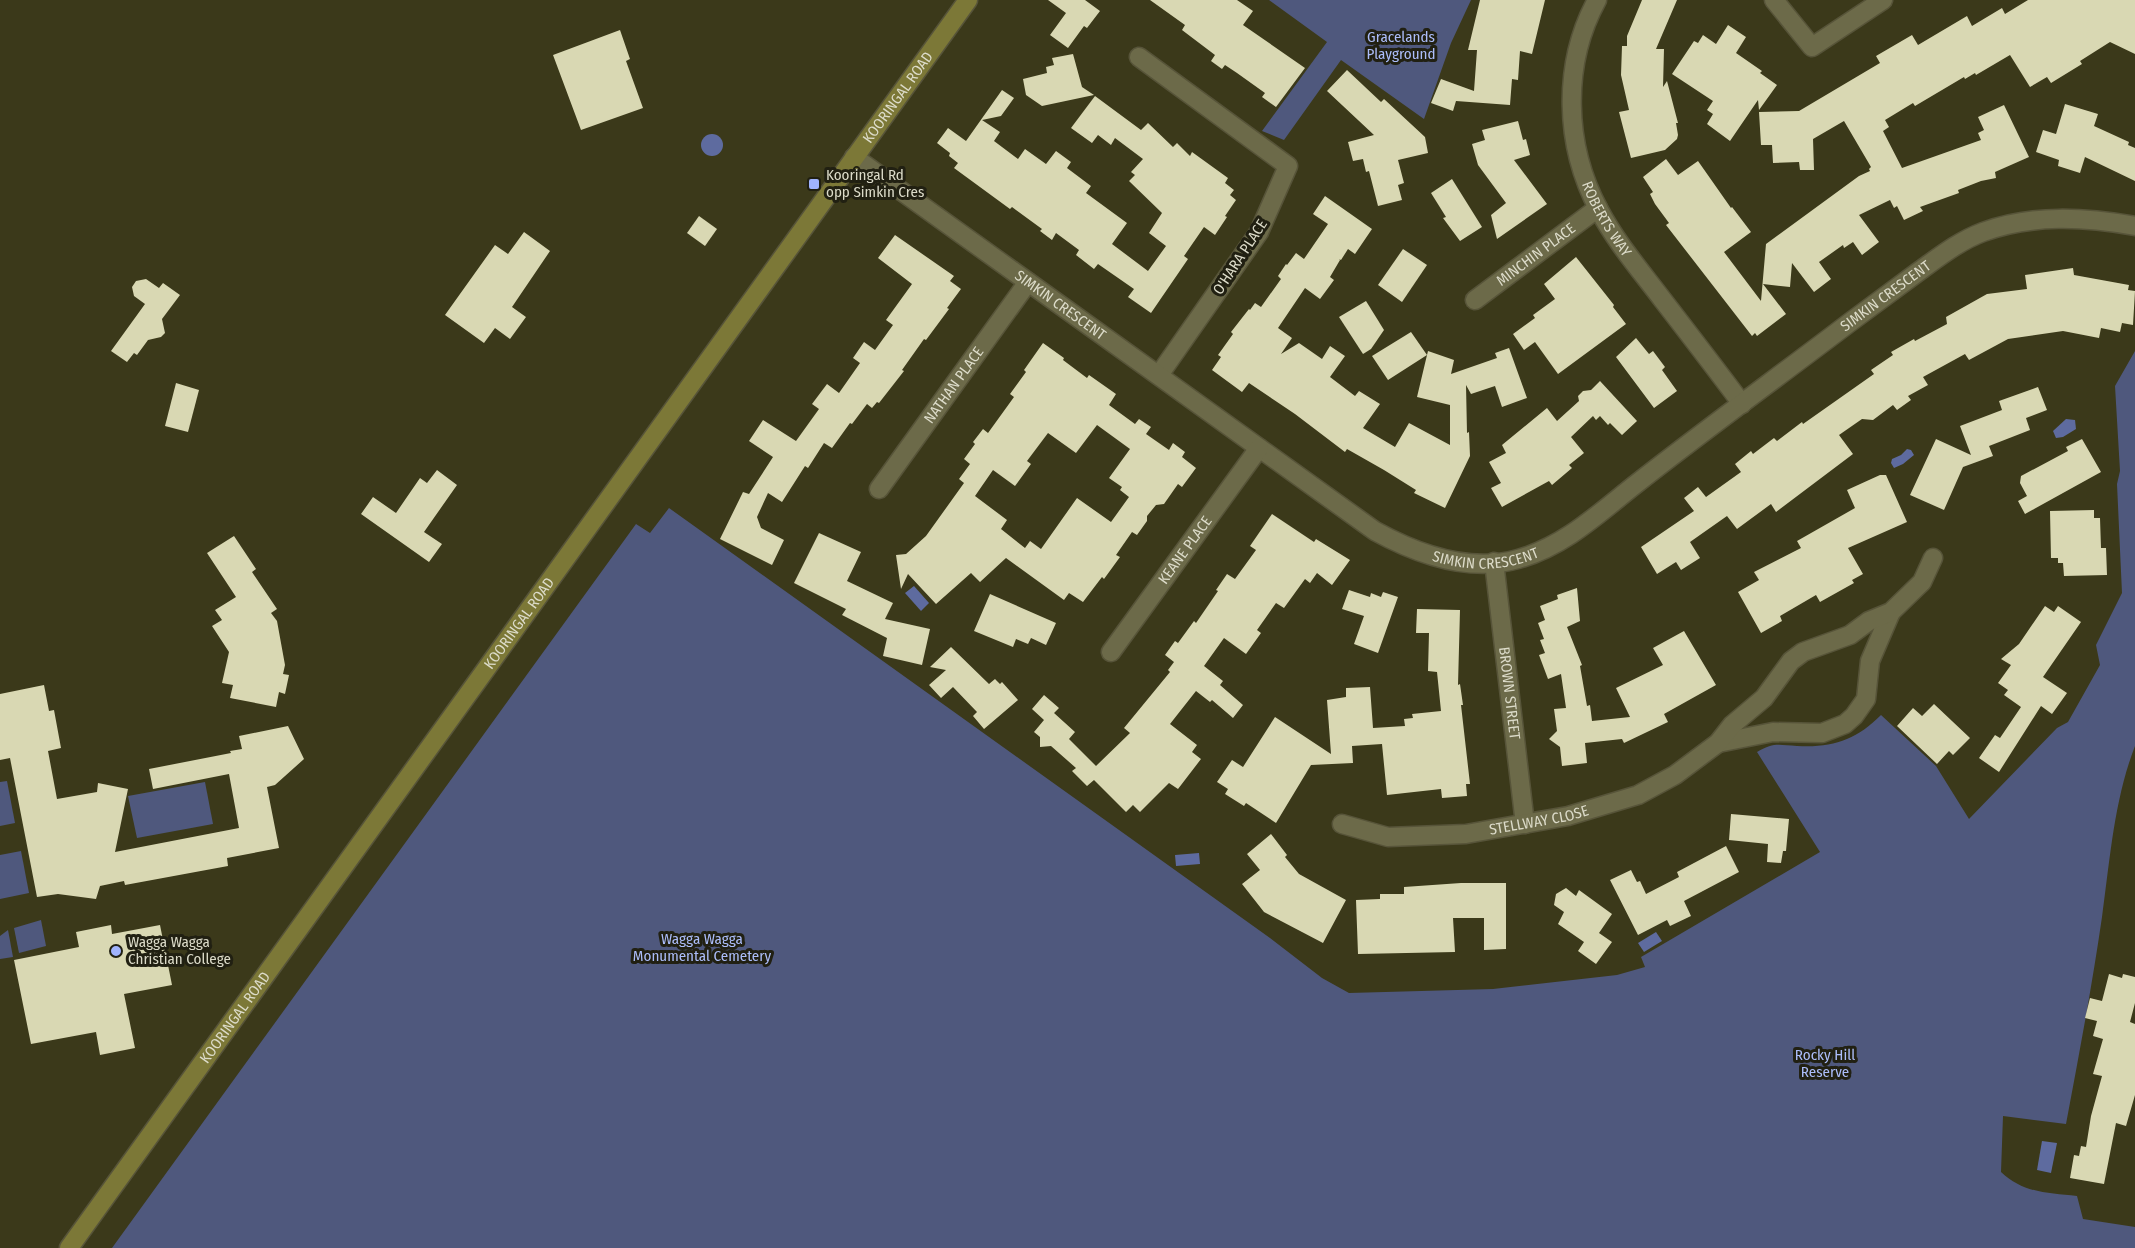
<svg xmlns="http://www.w3.org/2000/svg" width="2135" height="1248" viewBox="0 0 2135 1248" font-family="'Fira Sans Condensed',sans-serif">
	<rect width="100%" height="100%" fill="#3b391a"/>
	<!-- green -->
	<g fill="#4f587d">
		<polygon points="1269,0 1471,0 1451,43 1424,119 1341,60 1284,140 1262,131 1327,42"/>
		<path d="M2135,351V746C2114,800 2110,860 2102,917C2092,986 2079,1055 2066,1124L2003,1116L2001,1172C2023,1193 2048,1193 2077,1196L2083,1219L2135,1227V1248H112L636,524L650,533L669,508L1270,938L1322,978L1349,993L1493,989L1617,975L1645,967L1641,957L1820,852L1757,752C1774,742 1778,745 1797,746C1833,748 1856,740 1881,715L1936,766L1969,819L2057,728L2068,722L2100,665L2096,645L2122,593L2117,484L2120,471L2115,386Z"/>
		<polygon points="7,781 15,823 0,826 0,782"/>
		<polygon points="205,782 213,824 137,838 128,796"/>
		<polygon points="21,851 29,893 0,899 0,855"/>
		<polygon points="41,920 46,946 19,953 14,928"/>
		<polygon points="8,930 13,957 0,959 0,936"/>
	</g>
	<!-- water -->
	<g fill="#5e6b9f">
		<circle cx="712" cy="145" r="11"/>
		<polygon points="2066,419 2075,420 2076,429 2063,437 2056,438 2053,431"/>
		<polygon points="1907,449 1911,450 1914,455 1903,464 1894,468 1891,463 1892,459 1901,455"/>
		<polygon points="914,586 929,603 921,611 905,593"/>
		<polygon points="1199,853 1200,864 1176,866 1175,855"/>
		<polygon points="1656,932 1662,941 1644,952 1638,943"/>
		<polygon points="2042,1141 2057,1143 2051,1173 2037,1170"/>
	</g>
	<!-- building -->
	<g fill="#d9d8b3" fill-rule="evenodd">
		<polygon points="1048,0 1085,0 1100,11 1087,28 1084,26 1068,48 1050,35 1066,13"/>
		<polygon points="1150,0 1237,0 1253,11 1243,25 1305,68 1276,107 1262,97 1265,93 1237,73 1225,65 1222,69 1211,61 1215,55 1182,30 1185,25"/>
		<polygon points="1480,0 1545,0 1532,54 1520,51 1518,80 1512,79 1510,105 1456,101 1453,111 1431,103 1441,79 1474,91 1477,50 1468,50"/>
		<polygon points="1642,0 1677,0 1656,49 1664,49 1663,87 1667,81 1678,123 1676,123 1678,135 1677,139 1665,150 1631,158 1619,112 1629,110 1621,75 1622,46 1627,46 1627,36"/>
		<polygon points="2028,0 2135,0 2135,54 2110,42 2080,61 2082,64 2051,83 2047,77 2030,87 2010,55 1976,75 1975,73 1965,79 1964,77 1915,106 1913,103 1885,120 1889,127 1883,131 1902,168 1981,140 1978,133 1984,130 1978,117 2004,105 2029,157 1995,172 1996,178 1981,181 1958,190 1959,193 1920,207 1923,211 1904,220 1897,206 1894,208 1890,200 1859,215 1879,242 1862,255 1853,242 1844,248 1843,245 1819,262 1831,279 1814,292 1792,263 1790,287 1763,284 1786,314 1757,336 1755,333 1752,336 1666,225 1669,223 1655,204 1650,194 1653,192 1643,177 1666,159 1678,175 1698,161 1731,208 1732,207 1751,232 1724,252 1761,301 1766,244 1859,176 1870,171 1869,169 1871,167 1844,121 1813,139 1814,170 1800,170 1799,162 1773,163 1772,145 1761,145 1759,112 1799,111 1880,63 1876,56 1912,35 1918,45 1967,16 1972,26 2002,8 2005,14"/>
		<polygon points="1728,25 1746,37 1736,53 1762,71 1760,73 1777,85 1759,110 1758,100 1730,141 1707,124 1713,114 1707,110 1713,101 1672,74 1694,41 1698,43 1703,35 1716,44"/>
		<polygon points="620,30 630,59 626,61 643,108 581,130 553,55"/>
		<polygon points="1073,54 1082,87 1094,95 1042,106 1026,95 1023,79 1047,73 1046,67 1054,65 1052,58"/>
		<polygon points="1347,70 1381,102 1384,99 1425,137 1428,153 1398,160 1404,183 1398,185 1402,200 1378,206 1369,171 1366,172 1363,159 1353,161 1348,142 1374,135 1327,91"/>
		<polygon points="1002,90 1014,98 1001,116 982,120 1000,132 994,141 1018,159 1025,149 1046,164 1056,151 1071,162 1067,168 1091,186 1086,193 1127,223 1112,244 1148,271 1166,246 1149,233 1162,213 1129,181 1135,175 1131,172 1143,159 1115,138 1111,145 1098,135 1092,143 1071,128 1095,96 1141,130 1148,123 1173,147 1177,143 1190,156 1192,152 1228,178 1225,183 1234,190 1230,195 1236,200 1225,216 1227,217 1215,235 1204,227 1184,256 1188,259 1151,313 1128,297 1134,289 1098,264 1094,269 1076,255 1079,250 1056,233 1052,240 1040,231 1042,229 1012,207 1010,209 954,168 958,163 949,156 950,153 937,143 948,128 966,141"/>
		<polygon points="2065,104 2098,114 2094,126 2129,142 2128,145 2135,148 2135,181 2085,157 2080,173 2058,166 2059,160 2036,152 2043,130 2056,134"/>
		<polygon points="1518,121 1523,140 1526,139 1530,155 1514,160 1547,204 1497,239 1491,215 1506,203 1478,165 1472,144 1485,140 1482,130"/>
		<polygon points="1452,179 1482,227 1460,241 1443,218 1446,217 1431,193"/>
		<polygon points="1325,196 1372,229 1355,254 1348,249 1341,260 1339,259 1340,260 1330,277 1334,280 1320,299 1305,288 1278,328 1292,338 1281,354 1299,343 1322,359 1330,346 1345,356 1330,377 1355,396 1359,391 1380,404 1363,428 1395,447 1409,423 1450,445 1450,405 1417,397 1427,355 1388,380 1372,356 1411,332 1427,355 1428,351 1454,360 1451,374 1497,358 1495,353 1509,348 1527,398 1502,407 1495,386 1471,394 1466,385 1467,433 1469,432 1470,456 1445,508 1414,493 1416,490 1384,470 1347,449 1345,452 1295,414 1249,383 1242,392 1212,370 1221,357 1218,355 1233,334 1231,332 1249,309 1250,310 1255,303 1261,307 1281,279 1278,276 1286,264 1287,265 1296,253 1304,259 1328,224 1313,214"/>
		<polygon points="699,216 717,229 705,246 687,233"/>
		<polygon points="524,232 550,251 512,307 526,317 510,339 495,328 484,343 445,315 495,245 508,254"/>
		<polygon points="895,235 954,276 950,281 961,289 947,308 949,309 926,340 924,339 902,370 904,371 879,403 877,402 872,408 867,404 852,424 850,423 832,448 824,443 808,468 805,466 782,502 768,493 757,517 761,528 784,540 772,565 720,539 743,492 749,494 773,457 749,441 763,420 796,441 819,409 812,404 827,384 839,393 860,363 853,358 864,342 875,350 893,325 886,320 912,284 878,258"/>
		<polygon points="1403,249 1427,265 1402,302 1378,285"/>
		<polygon points="1576,257 1614,305 1613,307 1626,324 1558,374 1535,342 1524,350 1513,334 1535,318 1533,315 1555,299 1544,284"/>
		<polygon points="2073,268 2074,275 2129,285 2128,290 2135,291 2133,325 2122,323 2120,332 2101,328 2099,338 2063,331 2008,339 1969,360 1965,354 1923,377 1928,385 1908,396 1911,400 1897,410 1893,405 1873,420 1862,419 1839,435 1853,454 1776,512 1771,504 1737,529 1727,516 1690,542 1700,558 1681,570 1676,562 1657,574 1641,547 1694,511 1684,498 1698,487 1706,497 1741,472 1735,464 1751,451 1753,454 1774,438 1777,441 1802,422 1803,424 1874,374 1871,370 1893,355 1891,352 1914,339 1915,341 1947,324 1946,317 1987,294 2027,289 2025,275"/>
		<polygon points="146,279 159,288 163,283 180,295 162,319 165,333 161,337 148,340 137,355 134,353 127,362 111,351 145,304 134,296 132,287 136,281"/>
		<polygon points="1366,301 1384,330 1371,349 1363,354 1339,317"/>
		<polygon points="1636,338 1649,354 1653,351 1665,367 1662,370 1677,391 1654,408 1616,357"/>
		<path d="M1043,343L1064,358L1063,360L1087,378L1089,375L1116,394L1109,405L1135,424L1139,419L1151,427L1146,434L1169,450L1173,443L1185,452L1182,457L1196,468L1182,487L1178,484L1164,504L1156,505L1147,516V521L1137,535L1132,532L1116,555L1120,557L1104,579L1102,577L1083,602L1069,593L1064,600L1006,558L980,582L971,573L936,604L908,574L901,589L896,555L906,554L926,536L964,483L959,479L970,464L964,459L975,444L973,442L983,429L988,433L1014,397L1010,394L1026,372L1024,370ZM1097,425L1130,449L1109,478L1122,487L1120,490L1129,497L1111,522L1077,498L1041,549L1030,541L1025,548L1001,529L1007,520L975,496L993,470L1015,486L1031,464L1027,461L1048,433L1076,453Z"/>
		<polygon points="1600,381 1637,421 1622,435 1610,423 1608,425 1600,416 1596,420 1593,416 1571,437 1584,453 1569,465 1572,468 1552,485 1549,481 1502,507 1491,488 1501,483 1489,462 1506,453 1502,445 1547,408 1557,421 1579,401 1578,396 1583,391 1591,390"/>
		<polygon points="176,383 199,390 188,432 165,426"/>
		<polygon points="2038,387 2047,410 2026,418 2030,430 1989,446 1993,456 1963,467 1944,510 1910,495 1936,439 1971,455 1960,426 2002,410 1999,401"/>
		<polygon points="2082,439 2101,472 2025,514 2018,501 2027,496 2020,483 2021,476 2068,451 2066,447"/>
		<polygon points="437,470 457,485 424,532 442,544 429,562 361,514 373,497 396,513 420,478 427,483"/>
		<polygon points="1880,475 1886,475 1907,522 1848,548 1863,574 1852,580 1854,583 1820,602 1816,595 1780,616 1782,621 1761,633 1738,592 1759,580 1754,572 1801,548 1797,541 1855,508 1847,490"/>
		<polygon points="2094,510 2094,518 2100,518 2101,548 2106,548 2107,575 2064,576 2063,563 2058,563 2058,558 2051,558 2050,511"/>
		<polygon points="1272,514 1314,542 1316,539 1350,560 1332,585 1317,573 1310,583 1305,579 1284,608 1276,603 1257,630 1261,633 1246,654 1224,638 1204,666 1223,681 1220,685 1243,705 1233,718 1212,700 1210,702 1196,691 1170,724 1197,745 1192,752 1201,759 1178,789 1169,783 1140,812 1133,805 1126,812 1094,780 1087,786 1072,771 1076,768 1051,746 1040,747 1040,737 1034,732 1044,720 1032,709 1044,695 1059,708 1054,713 1075,732 1069,739 1096,766 1130,733 1124,728 1170,672 1168,670 1174,662 1165,655 1175,641 1178,643 1194,621 1196,623 1218,591 1216,590 1227,574 1235,579 1256,550 1250,546"/>
		<polygon points="819,533 861,552 847,581 893,603 885,619 930,629 922,665 883,656 887,638 842,615 846,609 794,583"/>
		<polygon points="234,536 256,569 252,572 277,609 271,613 277,621 285,665 283,674 289,675 285,694 279,692 276,707 230,698 233,685 222,683 229,652 212,626 222,620 215,610 236,597 207,553"/>
		<polygon points="1577,588 1580,621 1567,627 1582,665 1580,666 1587,706 1590,705 1592,721 1630,717 1616,688 1663,665 1653,648 1684,631 1716,685 1664,714 1668,722 1624,743 1622,739 1585,743 1587,763 1562,766 1560,747 1549,739 1557,731 1554,709 1566,708 1561,674 1548,679 1539,655 1545,653 1540,640 1544,639 1538,623 1545,620 1540,606 1558,599 1557,595"/>
		<polygon points="1349,590 1370,597 1371,593 1381,597 1383,592 1398,597 1378,653 1354,644 1364,616 1342,609"/>
		<polygon points="990,594 1056,623 1046,645 1031,638 1028,644 1016,639 1013,647 974,631"/>
		<polygon points="2045,606 2054,612 2058,606 2081,622 2043,677 2067,693 2052,714 2041,706 1999,772 1979,758 1995,735 2000,738 2021,707 2004,695 2008,690 1998,683 2011,665 2001,659 2019,644"/>
		<polygon points="1417,609 1460,610 1458,685 1460,684 1463,705 1461,705 1470,784 1466,784 1467,796 1442,798 1441,789 1387,795 1382,744 1352,746 1353,763 1311,765 1276,823 1246,803 1244,806 1225,794 1228,789 1217,782 1232,760 1243,767 1275,717 1331,754 1327,700 1346,697 1346,688 1370,687 1373,728 1405,726 1404,719 1413,718 1412,714 1441,711 1437,672 1428,671 1429,633 1416,633"/>
		<polygon points="951,647 989,684 995,679 1000,684 1002,682 1018,700 984,729 973,716 977,712 953,687 941,698 929,685 946,670 930,667"/>
		<polygon points="44,685 49,711 54,710 61,748 48,751 57,799 97,792 98,783 128,789 115,852 239,828 229,774 153,789 149,769 231,753 230,751 242,749 239,736 288,726 304,759 275,785 267,787 279,848 227,858 228,866 125,885 124,881 100,886 96,899 58,894 37,897 10,758 0,760 0,694"/>
		<polygon points="1934,704 1970,738 1953,755 1949,751 1937,764 1897,726 1913,708 1922,716"/>
		<polygon points="1731,814 1789,819 1786,851 1783,851 1781,863 1767,862 1768,844 1729,840"/>
		<polygon points="1271,834 1287,855 1285,857 1299,874 1346,900 1323,943 1264,912 1242,884 1260,870 1247,854"/>
		<polygon points="1726,846 1739,872 1684,901 1691,916 1670,926 1667,920 1638,935 1610,880 1631,870 1637,882 1640,881 1646,894 1679,877 1677,872"/>
		<polygon points="1461,883 1506,883 1506,949 1484,950 1484,918 1453,918 1455,952 1358,954 1356,900 1380,899 1380,894 1404,894 1404,887"/>
		<polygon points="1566,888 1576,896 1579,890 1612,914 1599,933 1612,942 1596,964 1578,951 1584,942 1558,924 1564,912 1554,905 1556,894"/>
		<polygon points="111,925 112,934 160,925 172,985 124,994 135,1048 100,1055 96,1032 31,1044 14,960 79,947 76,932"/>
		<polygon points="2109,974 2122,978 2123,974 2135,977 2135,1003 2130,1022 2135,1024 2135,1095 2126,1126 2116,1123 2104,1184 2070,1178 2074,1155 2079,1156 2081,1146 2086,1147 2091,1116 2102,1076 2093,1074 2103,1039 2093,1036 2097,1021 2085,1018 2090,998 2102,1001"/>
	</g>
	<g fill="none" stroke-linecap="round" stroke-linejoin="round">
		<!-- street casing -->
		<g stroke="#575439" stroke-width="21">
			<g id="street">
				<path id="s1" d="M1597,0C1562,64 1564,145 1599,210C1616,242 1640,270 1662,299C1689,334 1716,369 1742,404"/>
				<polyline points="1774,0 1812,47 1883,0"/>
				<polyline points="1139,57 1288,166 1259,232 1159,375"/>
				<path id="s2" d="M854,157L1375,531C1417,554 1470,573 1518,559C1565,546 1599,513 1636,484C1706,429 1778,377 1849,323C1872,306 1895,289 1918,272C1939,257 1959,241 1983,232C2032,214 2085,217 2135,226"/>
				<path id="s3" d="M1475,300L1598,208"/>
				<path id="s4" d="M879,489L1028,282"/>
				<path id="s5" d="M1494,562L1525,824"/>
				<path id="s6" d="M1111,652L1259,448"/>
				<polyline points="1718,743 1773,732 1822,733 1845,724 1854,716 1866,699 1870,661 1891,612"/>
				<path id="s7" d="M1342,824L1388,837L1466,834L1568,816L1638,795L1675,775L1718,743L1732,725L1764,698L1791,661L1803,652L1850,635L1869,621L1891,612L1922,582L1933,558"/>
			</g>
		</g>
		<!-- secondary casing -->
		<g stroke="#575439" stroke-width="21">
			<g id="secondary">
				<path id="s8" d="M69,1248L968,0"/>
			</g>
		</g>
		<!-- street -->
		<use href="#street" stroke="#6c6a49" stroke-width="18"/>
		<!-- secondary -->
		<use href="#secondary" stroke="#7c7837" stroke-width="18"/>
	</g>
	<!-- markers -->
	<g fill="#a0b3fd" stroke="#212012" stroke-width="2">
		<rect x="808" y="178" width="12" height="12" rx="3"/>
		<circle cx="116" cy="951" r="6"/>
	</g>
	<g text-anchor="middle" stroke-width="6" stroke-linejoin="round" paint-order="stroke">
		<!-- park labels -->
		<g font-size="15" fill="#acbdfa" stroke="#212012">
			<text x="1401" y="42">Gracelands<tspan x="1401" dy="17">Playground</tspan></text>
			<text x="702" y="944">Wagga Wagga<tspan x="702" dy="17">Monumental Cemetery</tspan></text>
			<text x="1825" y="1060">Rocky Hill<tspan x="1825" dy="17">Reserve</tspan></text>
		</g>
		<!-- street labels -->
		<g font-size="15" fill="#dcdbc9" stroke="#212012">
			<text dy="5" stroke="none"><textPath href="#s8" startOffset="1418">KOORINGAL ROAD</textPath></text>
			<text dy="5" stroke="none"><textPath href="#s1" startOffset="230">ROBERTS WAY</textPath></text>
			<text dy="5" stroke="none"><textPath href="#s3" startOffset="76">MINCHIN PLACE</textPath></text>
			<text transform="translate(1240 257) rotate(-57)" y="5">O'HARA PLACE</text>
			<text dy="5" stroke="none"><textPath href="#s2" startOffset="1244">SIMKIN CRESCENT</textPath></text>
			<text dy="5" stroke="none"><textPath href="#s2" startOffset="254">SIMKIN CRESCENT</textPath></text>
			<text dy="5" stroke="none"><textPath href="#s4" startOffset="128">NATHAN PLACE</textPath></text>
			<text dy="5" stroke="none"><textPath href="#s6" startOffset="126">KEANE PLACE</textPath></text>
			<text dy="5" stroke="none"><textPath href="#s2" startOffset="758">SIMKIN CRESCENT</textPath></text>
			<text dy="5" stroke="none"><textPath href="#s8" startOffset="770">KOORINGAL ROAD</textPath></text>
			<text dy="5" stroke="none"><textPath href="#s5" startOffset="132">BROWN STREET</textPath></text>
			<text dy="5" stroke="none"><textPath href="#s7" startOffset="200">STELLWAY CLOSE</textPath></text>
			<text dy="5" stroke="none"><textPath href="#s8" startOffset="284">KOORINGAL ROAD</textPath></text>
		</g>
		<!-- poi labels -->
		<g font-size="15" fill="#dcdbc9" stroke="#212012" text-anchor="start">
			<text x="826" y="180">Kooringal Rd<tspan x="826" dy="17">opp Simkin Cres</tspan></text>
			<text x="128" y="947">Wagga Wagga<tspan x="128" dy="17">Christian College</tspan></text>
		</g>
	</g>
</svg>
